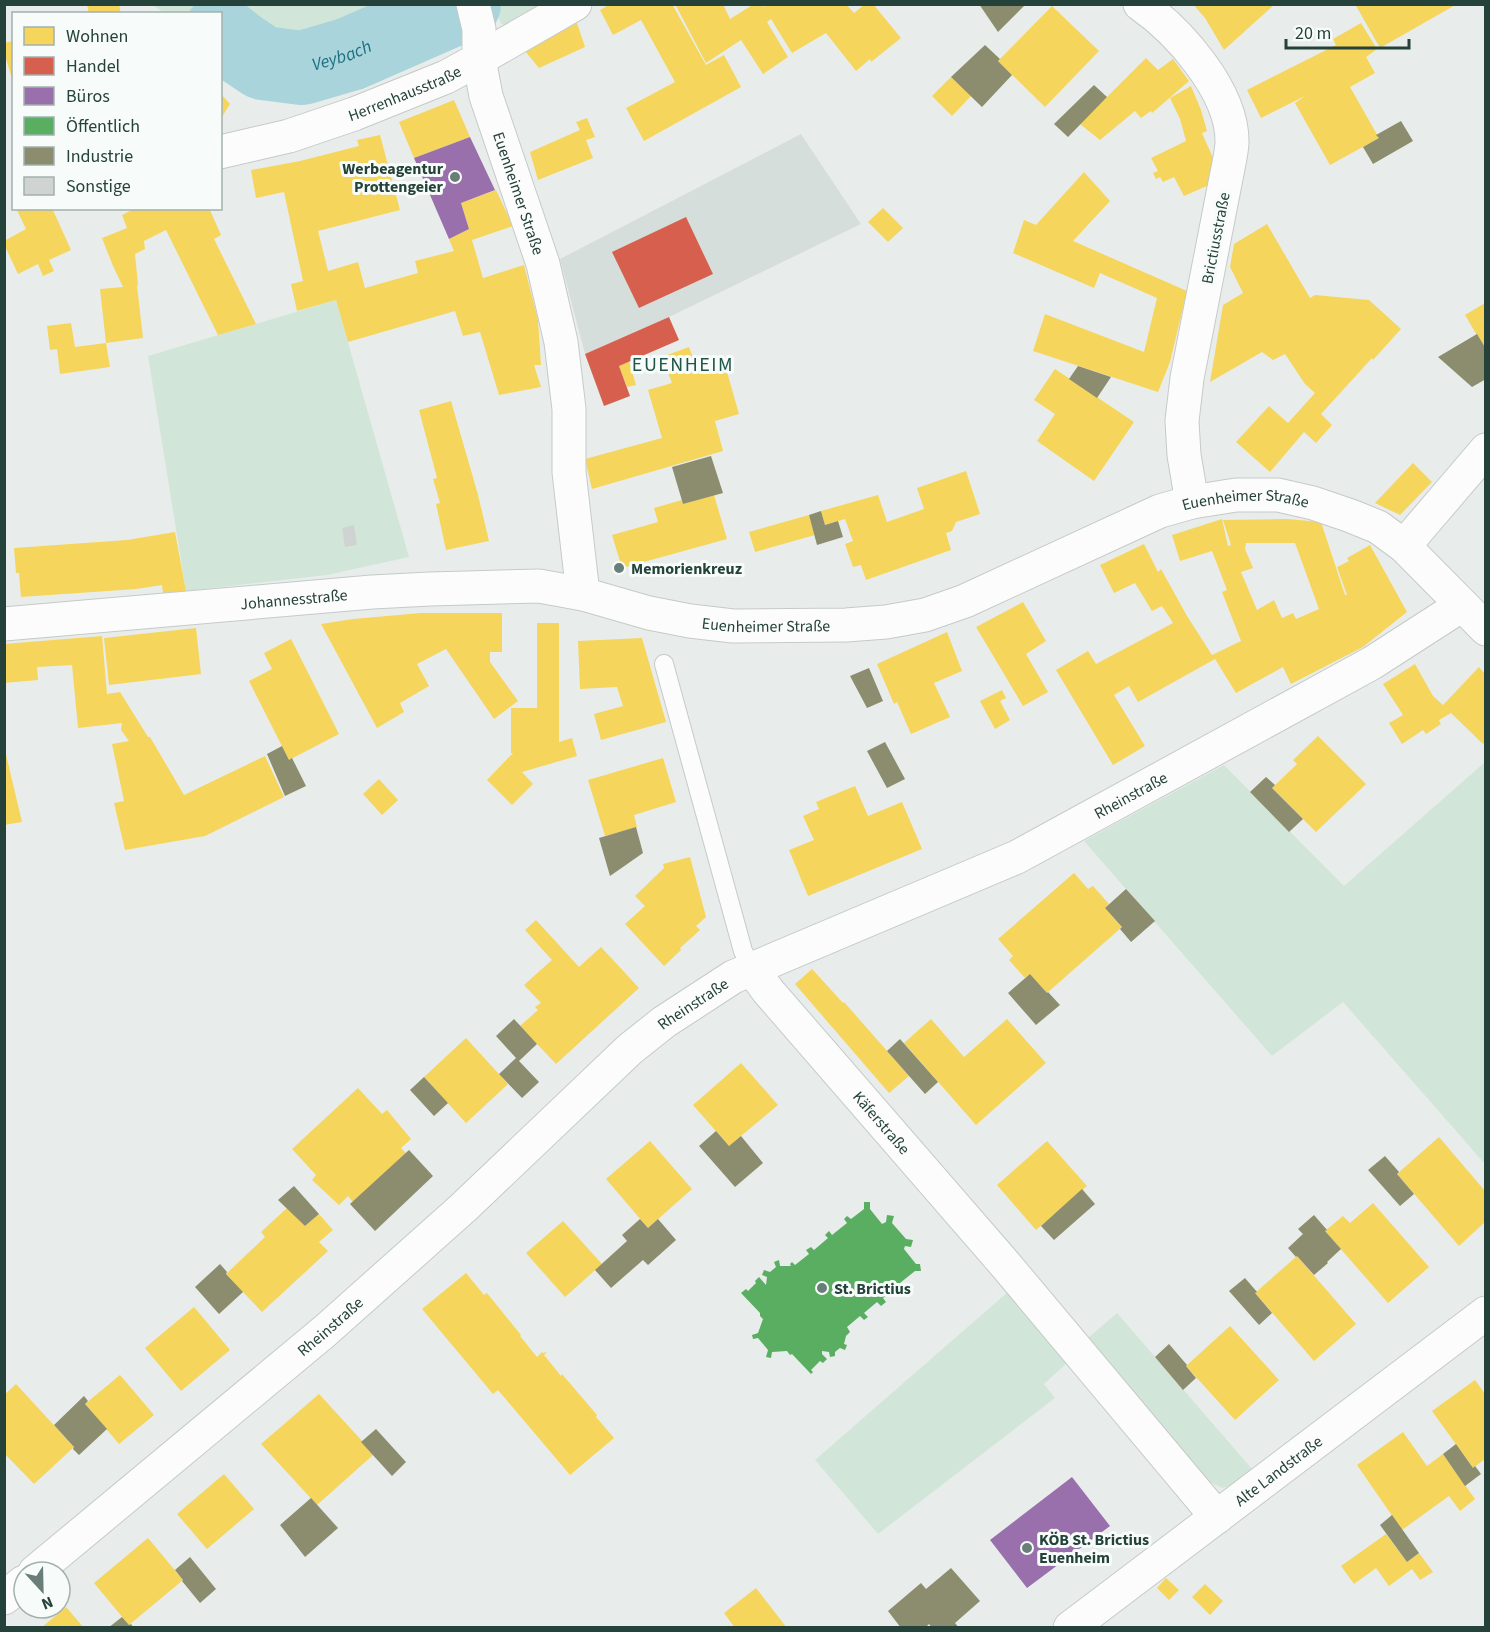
<svg xmlns="http://www.w3.org/2000/svg" width="1490" height="1632" viewBox="0 0 1490 1632" font-family="'Source Sans 3',sans-serif">
	<rect width="100%" height="100%" fill="#e8edeb"/>
	<!-- built -->
	<polygon fill="#d6dedb" points="801,134 861,224 669,317 585,354 560,259"/>
	<!-- green -->
	<g fill="#d1e6d8">
		<path d="M153,5H451L460,38L316,90C309,91 301,93 293,93C267,93 240,80 221,63L220,14L164,13Z"/>
		<polygon points="494,5 545,5 507,25 501,24"/>
		<polygon points="336,300 409,557 327,575 186,591 148,356"/>
		<polygon points="1485,762 1485,1164 1343,1002 1272,1056 1084,841 1224,765 1344,886"/>
		<polygon points="1009,1291 1069,1361 1044,1384 1055,1398 878,1534 815,1460"/>
		<polygon points="1117,1313 1252,1469 1230,1486 1222,1488 1210,1482 1087,1339"/>
	</g>
	<!-- homes -->
	<g fill="#f6d55c" fill-rule="evenodd">
		<polygon points="87,4 119,4 121,14 89,14"/>
		<polygon points="610,4 672,4 706,65 724,55 741,87 644,141 626,108 675,82 641,20 613,35 600,10"/>
		<polygon points="675,4 723,4 730,19 754,4 763,4 764,7 768,4 846,4 854,13 865,4 873,4 901,38 871,62 870,59 856,71 826,33 792,53 771,19 767,22 788,57 763,74 741,40 706,63"/>
		<polygon points="1193,4 1275,4 1224,50 1205,18"/>
		<polygon points="1355,4 1457,4 1380,48"/>
		<polygon points="1052,6 1099,51 1045,107 998,61"/>
		<polygon points="577,23 585,47 539,68 525,51"/>
		<polygon points="1361,23 1377,49 1366,57 1375,73 1350,87 1379,138 1330,165 1295,103 1305,96 1261,118 1247,90 1336,45 1333,39"/>
		<polygon points="14,41 14,82 13,82 4,52 4,43"/>
		<polygon points="1146,58 1158,70 1173,59 1189,81 1152,113 1151,111 1141,118 1135,111 1100,140 1080,124"/>
		<polygon points="951,77 971,96 952,116 932,96"/>
		<polygon points="1191,86 1201,110 1207,131 1202,133 1213,158 1209,185 1184,196 1174,177 1163,182 1160,177 1156,179 1153,173 1158,171 1151,158 1186,141 1180,119 1170,98"/>
		<polygon points="220,93 230,104 220,120"/>
		<polygon points="454,100 470,137 414,158 399,122"/>
		<polygon points="587,118 595,137 586,140 593,158 538,180 530,152 580,130 576,122"/>
		<polygon points="380,135 400,210 318,231 328,271 358,262 365,288 418,273 415,261 454,251 449,239 469,229 461,203 496,190 513,226 472,240 483,278 524,265 538,320 541,365 534,365 541,387 499,395 480,332 463,336 455,311 348,342 336,300 297,311 291,284 303,281 284,192 256,198 251,170 300,161 359,146 357,140"/>
		<polygon points="1084,172 1110,201 1073,241 1187,291 1170,362 1158,392 1033,351 1045,314 1144,352 1157,298 1100,273 1094,288 1013,253 1024,220 1036,225"/>
		<polygon points="16,208 52,208 71,250 49,260 54,271 43,276 38,264 18,274 4,244 4,241 26,229"/>
		<polygon points="136,208 209,208 221,235 214,239 256,324 218,335 166,230 144,241 145,249 135,254 138,285 137,286 143,338 106,343 100,289 123,287 113,266 102,238 127,228 122,215"/>
		<polygon points="883,208 903,228 888,242 868,222"/>
		<polygon points="1267,224 1310,298 1315,295 1369,300 1401,329 1373,360 1372,358 1321,414 1332,425 1316,443 1304,432 1270,472 1236,442 1269,406 1288,423 1315,393 1305,384 1285,354 1273,360 1262,352 1210,382 1223,305 1243,293 1230,267 1234,244"/>
		<polygon points="1485,303 1485,349 1465,315"/>
		<polygon points="71,323 75,347 106,343 110,367 60,374 57,349 50,350 47,326"/>
		<polygon points="689,347 699,374 725,365 739,414 715,421 723,451 592,489 585,459 662,438 648,390 672,383 662,357"/>
		<polygon points="629,361 636,385 627,387 619,366"/>
		<polygon points="1055,369 1134,422 1094,481 1037,441 1055,414 1034,400"/>
		<polygon points="451,401 478,495 489,541 446,550 436,504 440,503 433,479 437,478 419,410"/>
		<polygon points="1413,463 1432,482 1400,515 1375,503"/>
		<polygon points="966,471 980,514 956,522 952,531 946,533 951,550 866,580 861,565 853,567 845,544 853,541 845,519 825,525 821,511 878,495 887,522 924,509 917,488"/>
		<polygon points="714,495 727,539 622,568 612,535 658,522 654,508 682,500 683,504"/>
		<polygon points="809,515 815,535 755,552 749,532"/>
		<path d="M1222,519L1228,546L1231,545L1223,520L1287,519L1321,522L1345,595H1347L1337,567L1349,561L1347,558L1370,545L1407,612L1363,647L1291,684L1283,667L1236,693L1215,659L1138,702L1129,686L1114,695L1145,746L1113,765L1056,670L1088,651L1096,664L1173,623L1162,606L1152,611L1135,583L1114,593L1100,565L1144,544L1158,572L1161,569L1187,616L1212,655L1241,641L1222,592L1227,590L1212,551L1180,561L1172,535ZM1246,543H1295L1319,609L1296,619L1293,613L1282,618L1274,600L1257,610L1241,572L1253,568L1245,549Z"/>
		<polygon points="175,532 186,591 163,593 162,585 136,589 21,597 19,573 16,573 14,548 127,540"/>
		<polygon points="1023,602 1046,641 1026,654 1048,692 1023,706 976,627"/>
		<polygon points="421,613 502,613 502,652 490,652 490,662 518,701 494,719 446,649 417,664 429,686 400,703 404,712 377,728 321,624 353,619"/>
		<polygon points="537,623 559,623 559,742 572,738 577,756 522,772 533,784 512,805 487,780 513,753 511,753 511,708 537,708"/>
		<polygon points="196,628 201,674 109,685 104,638"/>
		<polygon points="947,632 962,671 934,683 950,717 911,734 897,702 894,704 877,664"/>
		<polygon points="102,636 107,694 120,692 148,737 150,737 184,795 265,756 284,797 205,836 125,850 114,803 124,801 112,744 129,741 121,730 122,723 78,728 72,665 37,667 38,680 4,683 4,644"/>
		<polygon points="642,638 666,722 601,740 594,714 623,706 617,687 580,689 578,641"/>
		<polygon points="291,639 339,734 289,760 249,681 272,669 264,653"/>
		<polygon points="1415,664 1433,696 1443,705 1479,667 1485,674 1485,742 1483,744 1451,713 1439,720 1441,724 1426,734 1423,730 1402,744 1389,723 1403,715 1383,684"/>
		<polygon points="1002,690 1006,698 1000,701 1010,720 995,729 980,701"/>
		<polygon points="1318,736 1366,784 1316,832 1272,788 1297,764 1293,760"/>
		<polygon points="4,746 22,822 4,825"/>
		<polygon points="663,758 676,802 634,815 637,827 605,836 588,780"/>
		<polygon points="379,779 398,800 382,815 363,794"/>
		<polygon points="855,786 868,816 902,802 922,849 808,896 789,850 814,840 803,816 819,809 816,802"/>
		<polygon points="690,857 706,917 696,926 700,930 680,948 681,950 664,966 625,924 645,906 635,896 664,868 663,864"/>
		<polygon points="1074,873 1088,889 1093,886 1109,904 1105,908 1122,927 1047,993 1030,974 1025,978 1009,960 1013,956 998,939"/>
		<polygon points="536,920 579,967 601,947 639,988 556,1064 520,1026 538,1010 535,1007 541,1003 524,985 552,960 525,930"/>
		<polygon points="812,969 843,1003 844,1002 909,1076 889,1093 795,984"/>
		<polygon points="931,1019 964,1057 1007,1019 1046,1063 976,1125 904,1043"/>
		<polygon points="466,1038 508,1084 466,1123 424,1077"/>
		<polygon points="741,1063 778,1105 729,1146 693,1105"/>
		<polygon points="358,1088 382,1114 387,1110 411,1139 401,1148 406,1153 380,1178 353,1202 348,1196 339,1205 312,1180 316,1175 292,1149"/>
		<polygon points="1439,1137 1485,1191 1485,1222 1459,1246 1397,1174"/>
		<polygon points="650,1141 692,1189 648,1228 606,1179"/>
		<polygon points="1047,1141 1087,1186 1036,1230 997,1185"/>
		<polygon points="1373,1203 1429,1267 1388,1303 1325,1231 1343,1216 1350,1223"/>
		<polygon points="287,1208 305,1226 319,1214 333,1230 319,1242 328,1251 262,1312 226,1274 265,1237 261,1232"/>
		<polygon points="563,1221 602,1264 565,1297 526,1253"/>
		<polygon points="1297,1256 1356,1324 1314,1361 1255,1293"/>
		<polygon points="466,1273 484,1295 487,1293 521,1335 520,1336 537,1357 542,1352 543,1353 547,1352 544,1355 561,1376 562,1374 597,1415 596,1417 614,1438 570,1475 498,1390 493,1394 422,1309"/>
		<polygon points="194,1307 230,1350 181,1391 145,1348"/>
		<polygon points="1230,1326 1279,1380 1235,1420 1186,1366"/>
		<polygon points="120,1375 154,1415 119,1444 85,1404"/>
		<polygon points="1475,1380 1485,1394 1485,1459 1473,1468 1432,1411"/>
		<polygon points="16,1384 74,1447 34,1484 4,1453 4,1395"/>
		<polygon points="319,1394 363,1442 361,1442 373,1455 317,1505 261,1444"/>
		<polygon points="1403,1432 1427,1466 1443,1454 1475,1499 1460,1511 1449,1496 1402,1530 1357,1465"/>
		<polygon points="224,1474 254,1509 207,1549 177,1514"/>
		<polygon points="1386,1534 1407,1562 1419,1553 1433,1572 1420,1580 1412,1569 1389,1586 1376,1568 1354,1584 1341,1566"/>
		<polygon points="148,1538 183,1580 129,1625 94,1583"/>
		<polygon points="1166,1578 1179,1590 1169,1600 1157,1588"/>
		<polygon points="1205,1584 1223,1601 1210,1615 1192,1597"/>
		<polygon points="756,1588 787,1628 735,1628 724,1613"/>
		<polygon points="66,1607 84,1628 41,1628"/>
	</g>
	<!-- shops -->
	<g fill="#d6604d">
		<polygon points="686,217 713,274 639,308 612,252"/>
		<polygon points="669,317 679,340 619,366 630,396 604,406 585,354"/>
	</g>
	<!-- offices -->
	<g fill="#9970ab">
		<polygon points="470,137 495,190 461,203 469,229 449,239 414,158"/>
		<polygon points="1072,1477 1110,1526 1027,1588 990,1540"/>
	</g>
	<!-- public -->
	<polygon fill="#5aae61" points="864,1202 870,1202 870,1209 882,1224 886,1222 887,1215 894,1216 892,1223 906,1239 913,1240 911,1247 905,1246 904,1249 916,1264 920,1264 921,1271 915,1271 900,1283 904,1287 899,1291 896,1287 883,1298 886,1302 881,1306 877,1302 864,1313 868,1317 864,1320 860,1316 847,1327 850,1332 846,1336 844,1344 847,1345 845,1350 840,1348 835,1352 835,1356 830,1357 829,1352 822,1351 822,1354 827,1359 823,1363 820,1361 811,1370 813,1372 811,1374 792,1354 790,1355 787,1351 772,1352 771,1358 766,1357 768,1350 758,1338 753,1339 752,1335 758,1333 763,1319 760,1316 760,1313 741,1293 746,1289 748,1291 756,1283 755,1281 759,1277 766,1285 767,1277 762,1275 764,1270 770,1272 776,1267 774,1262 779,1260 780,1266 791,1266 790,1264 792,1262 795,1265 809,1254 806,1250 811,1247 814,1250 828,1238 825,1235 829,1231 832,1235 847,1223 844,1219 847,1216 851,1219 864,1209"/>
	<!-- industry -->
	<g fill="#8c8c6e">
		<polygon points="979,4 1026,4 998,32"/>
		<polygon points="985,45 1000,59 998,61 1012,75 982,107 951,77"/>
		<polygon points="1094,85 1107,97 1068,137 1054,124"/>
		<polygon points="1401,121 1413,141 1373,164 1363,147 1379,138 1376,135"/>
		<polygon points="1477,334 1486,349 1486,379 1472,387 1438,357"/>
		<polygon points="1078,366 1111,377 1097,398 1069,379"/>
		<polygon points="711,456 723,493 683,504 672,467"/>
		<polygon points="821,511 825,525 838,521 843,537 817,545 809,515"/>
		<polygon points="869,668 883,701 867,708 850,676"/>
		<polygon points="885,742 905,779 887,788 867,751"/>
		<polygon points="282,746 289,760 292,758 306,786 285,796 267,754"/>
		<polygon points="1266,777 1275,785 1272,788 1303,819 1289,832 1250,792"/>
		<polygon points="636,827 643,853 610,876 599,838"/>
		<polygon points="1126,889 1155,921 1131,942 1120,929 1122,927 1105,908"/>
		<polygon points="1030,974 1047,993 1048,992 1060,1005 1036,1025 1008,993"/>
		<polygon points="514,1019 537,1044 519,1061 539,1082 522,1098 499,1074 516,1058 496,1036"/>
		<polygon points="900,1039 938,1082 925,1094 887,1051"/>
		<polygon points="424,1077 448,1103 434,1116 410,1090"/>
		<polygon points="716,1131 729,1146 741,1136 763,1163 735,1187 699,1146"/>
		<polygon points="409,1150 433,1176 375,1231 350,1204"/>
		<polygon points="1385,1156 1399,1172 1397,1174 1414,1194 1400,1206 1368,1170"/>
		<polygon points="294,1186 319,1214 305,1226 278,1200"/>
		<polygon points="1082,1189 1095,1204 1054,1240 1041,1226"/>
		<polygon points="1314,1215 1327,1230 1325,1231 1341,1249 1327,1262 1328,1263 1314,1275 1297,1256 1296,1257 1288,1248 1303,1234 1298,1229"/>
		<polygon points="640,1219 648,1228 658,1219 676,1240 648,1265 643,1260 611,1288 595,1270 627,1241 622,1235"/>
		<polygon points="220,1264 227,1272 226,1274 243,1292 219,1314 195,1287"/>
		<polygon points="1245,1278 1257,1292 1255,1293 1272,1313 1259,1325 1229,1291"/>
		<polygon points="1169,1344 1187,1365 1186,1366 1196,1378 1183,1390 1155,1357"/>
		<polygon points="84,1396 88,1401 85,1404 107,1429 79,1455 73,1449 74,1447 54,1425"/>
		<polygon points="376,1429 406,1462 392,1476 361,1442"/>
		<polygon points="1456,1444 1473,1468 1475,1466 1481,1474 1465,1486 1443,1454"/>
		<polygon points="311,1498 338,1528 305,1557 280,1525"/>
		<polygon points="1392,1515 1419,1553 1407,1562 1380,1525"/>
		<polygon points="190,1557 216,1589 200,1603 182,1581 183,1580 175,1570"/>
		<polygon points="951,1568 980,1601 955,1623 959,1628 932,1628 929,1624 925,1628 901,1628 888,1611 921,1583 926,1589"/>
		<polygon points="122,1617 129,1625 131,1624 134,1628 108,1628"/>
	</g>
	<g fill="none" stroke-linecap="round" stroke-linejoin="round">
		<!-- river -->
		<path stroke="#a9d4db" stroke-width="74" id="s1" d="M220,32L239,47L263,63L302,68L350,54L464,4"/>
	</g>
	<!-- building -->
	<polygon fill="#cfd4d2" points="354,525 357,545 345,547 342,528"/>
	<g fill="none" stroke-linecap="round" stroke-linejoin="round">
		<!-- lane casing -->
		<g stroke="#c5cac8" stroke-width="20">
			<polyline id="lane" points="664,664 743,951 752,969"/>
		</g>
		<!-- street casing -->
		<g stroke="#c5cac8" stroke-width="35">
			<g id="street">
				<path id="s2" d="M473,4L479,29V59L486,96L543,264L561,342L569,409V472L583,594"/>
				<path d="M1140,4C1179,31 1232,91 1232,141C1232,151 1229,163 1227,173L1187,378L1182,421L1184,455L1192,502"/>
				<path id="s3" d="M220,152L289,136L354,114L446,77L479,59L575,4"/>
				<polyline points="1404,546 1486,450"/>
				<path id="s4" d="M4,624L372,592L430,589L539,586L583,594L649,613L690,621L733,626L846,625L886,622L925,615L965,601L1160,511L1192,502L1236,495H1278L1313,503L1351,516L1378,527L1404,546L1486,629"/>
				<path id="s5" d="M752,969L768,991L1004,1263L1217,1517"/>
				<path id="s6" d="M35,1572L325,1331L463,1208L630,1049L664,1022L733,977L1017,857L1372,663L1462,605"/>
				<polyline points="4,1598 24,1582"/>
				<path id="s7" d="M1070,1628L1486,1313"/>
			</g>
		</g>
		<!-- lane -->
		<use href="#lane" stroke="#fcfcfc" stroke-width="18"/>
		<!-- street -->
		<use href="#street" stroke="#fcfcfc" stroke-width="33"/>
	</g>
	<!-- markers -->
	<g fill="#697e78" stroke="#f7fbf9" stroke-width="2">
		<circle cx="455" cy="177" r="6"/>
		<circle cx="619" cy="568" r="6"/>
		<circle cx="822" cy="1288" r="6"/>
		<circle cx="1027" cy="1548" r="6"/>
	</g>
	<g text-anchor="middle" stroke-width="6" stroke-linejoin="round" paint-order="stroke">
		<!-- street labels -->
		<g font-size="16" fill="#24423a" stroke="#f7fbf9">
			<text dy="6" stroke="none"><textPath href="#s3" startOffset="194">Herrenhausstraße</textPath></text>
			<text dy="6" stroke="none"><textPath href="#s2" startOffset="196">Euenheimer Straße</textPath></text>
			<text transform="translate(1215 238) rotate(-79)" y="6">Brictiusstraße</text>
			<text dy="6" stroke="none"><textPath href="#s4" startOffset="1272">Euenheimer Straße</textPath></text>
			<text dy="6" stroke="none"><textPath href="#s4" startOffset="291">Johannesstraße</textPath></text>
			<text dy="6" stroke="none"><textPath href="#s4" startOffset="768">Euenheimer Straße</textPath></text>
			<text dy="6" stroke="none"><textPath href="#s6" startOffset="1356">Rheinstraße</textPath></text>
			<text dy="6" stroke="none"><textPath href="#s6" startOffset="870">Rheinstraße</textPath></text>
			<text dy="6" stroke="none"><textPath href="#s5" startOffset="201">Käferstraße</textPath></text>
			<text dy="6" stroke="none"><textPath href="#s6" startOffset="384">Rheinstraße</textPath></text>
			<text dy="6" stroke="none"><textPath href="#s7" startOffset="261">Alte Landstraße</textPath></text>
		</g>
		<!-- poi labels -->
		<g font-size="16" font-weight="bold" fill="#24423a" stroke="#f7fbf9" text-anchor="start">
			<text x="443" y="174" text-anchor="end">Werbeagentur<tspan x="443" dy="18">Prottengeier</tspan></text>
			<text x="631" y="574">Memorienkreuz</text>
			<text x="834" y="1294">St. Brictius</text>
			<text x="1039" y="1545">KÖB St. Brictius<tspan x="1039" dy="18">Euenheim</tspan></text>
		</g>
		<!-- water labels -->
		<g font-size="18" font-style="italic" fill="#1c6f80" stroke="#f7fbf9">
			<text dy="6" stroke="none"><textPath href="#s1" startOffset="134">Veybach</textPath></text>
		</g>
		<!-- quarter labels -->
		<g font-size="20" letter-spacing="1.5" fill="#1f5548" stroke="#f7fbf9">
			<text x="683" y="371">EUENHEIM</text>
		</g>
	</g>
	<!-- border -->
	<rect width="1490" height="1632" fill="none" stroke="#24423a" stroke-width="12"/>
	<!-- legend -->
	<rect x="12" y="12" width="210" height="198" fill="#f7fbf9" stroke="#a3b1ad" stroke-width="1.5"/>
	<rect x="24" y="27" width="30" height="18" fill="#f6d55c" stroke="#a3b1ad" stroke-width="1.5"/>
	<text x="66" y="42" font-size="18" fill="#24423a">Wohnen</text>
	<rect x="24" y="57" width="30" height="18" fill="#d6604d" stroke="#a3b1ad" stroke-width="1.5"/>
	<text x="66" y="72" font-size="18" fill="#24423a">Handel</text>
	<rect x="24" y="87" width="30" height="18" fill="#9970ab" stroke="#a3b1ad" stroke-width="1.5"/>
	<text x="66" y="102" font-size="18" fill="#24423a">Büros</text>
	<rect x="24" y="117" width="30" height="18" fill="#5aae61" stroke="#a3b1ad" stroke-width="1.5"/>
	<text x="66" y="132" font-size="18" fill="#24423a">Öffentlich</text>
	<rect x="24" y="147" width="30" height="18" fill="#8c8c6e" stroke="#a3b1ad" stroke-width="1.5"/>
	<text x="66" y="162" font-size="18" fill="#24423a">Industrie</text>
	<rect x="24" y="177" width="30" height="18" fill="#cfd4d2" stroke="#a3b1ad" stroke-width="1.5"/>
	<text x="66" y="192" font-size="18" fill="#24423a">Sonstige</text>
	<!-- north arrow -->
	<g transform="translate(42 1590) rotate(158)"><circle r="28" fill="#f7fbf9" stroke="#a3b1ad" stroke-width="1.5"/>
	<path d="M0-4.5L10 22L0 15L-10 22Z" fill="#697e78"/>
	<text y="-9" font-size="16" font-weight="bold" text-anchor="middle" fill="#24423a">N</text>
	</g>
	<!-- scale -->
	<path d="M1286 39v9h123v-9" fill="none" stroke="#24423a" stroke-width="3"/>
	<text x="1295" y="39" font-size="18" fill="#24423a" stroke="#f7fbf9" stroke-width="4.5" paint-order="stroke">20 m</text>
</svg>
